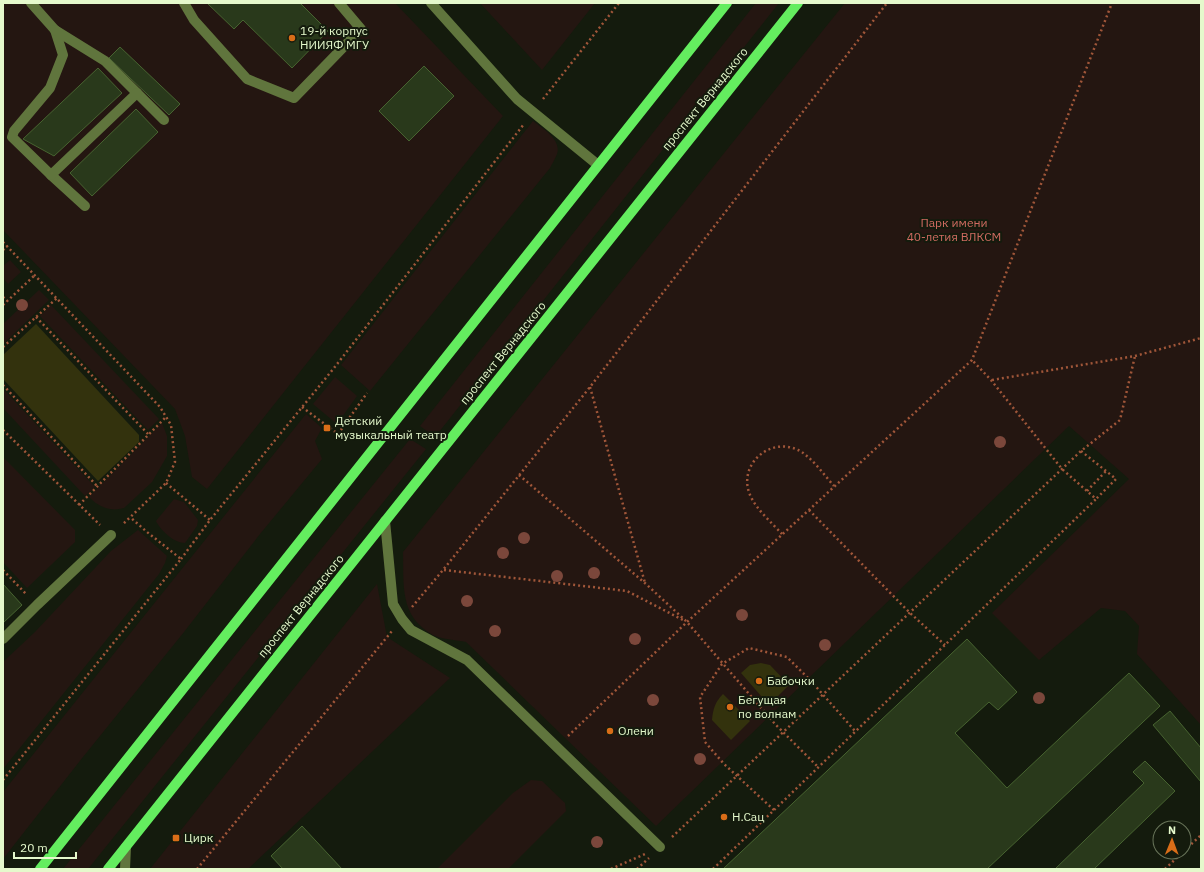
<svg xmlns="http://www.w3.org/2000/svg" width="1204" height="872" viewBox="0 0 1204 872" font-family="'IBM Plex Sans',sans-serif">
	<rect width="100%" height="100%" fill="#141b0d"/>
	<!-- green -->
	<g fill="#241611">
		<polygon points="3,3 395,3 503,116 207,489 192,477 185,436 175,409 3,230"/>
		<polygon points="480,3 595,3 542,70"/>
		<polygon points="756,3 779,3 435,437 420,426"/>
		<path d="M845,3H1201V725L1137,654L1139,626L1125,611L1101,608L1039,660L992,613L1129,479L1069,426L656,826L466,642C457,640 440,639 433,635C399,616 404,585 403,552Z"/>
		<path d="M533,121C542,128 562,140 557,154C555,159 552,164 550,168L370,391L341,365Z"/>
		<polygon points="10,260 21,272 8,284 3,278 3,266"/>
		<polygon points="39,290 49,300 3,344 3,324"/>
		<polygon points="51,305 159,419 148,430 40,316"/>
		<polygon points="335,377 357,396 337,424 313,404"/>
		<polygon points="3,389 95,487 85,496 3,408"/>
		<polygon points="306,414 322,428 315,441 322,459 260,534 184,632 83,757 3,859 3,792"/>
		<path d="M162,423L167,436V456L152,482L124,508C110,512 99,507 89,497Z"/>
		<polygon points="410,439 426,449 88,869 63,869"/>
		<polygon points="3,457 75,530 75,542 27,588 3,562"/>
		<path d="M174,499L184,502L198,520L197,526L185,543C174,543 161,531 156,521Z"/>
		<polygon points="138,530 167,556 165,563 159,574 3,769 3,662 35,632 111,551"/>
		<polygon points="377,584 387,637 450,678 248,869 150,869"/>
		<polygon points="531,780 542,781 565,803 566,811 508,869 437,869 513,793"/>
	</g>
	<!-- water -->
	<g fill="#33320d">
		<polygon points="36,324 139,435 139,442 98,481 3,379 3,355"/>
		<polygon points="761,663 770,665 789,685 769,705 741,673 750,665"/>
		<path d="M723,694L750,721L731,740L712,720C713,709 715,702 723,694Z"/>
	</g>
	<!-- building -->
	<g fill="#29391b" stroke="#476330">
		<polygon points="207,3 300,3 328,31 292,68 243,20 234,29"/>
		<polygon points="120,47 180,104 169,115 109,58"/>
		<polygon points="424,66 454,96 409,141 379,111"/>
		<polygon points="98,68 122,93 54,156 23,139"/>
		<polygon points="136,109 158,132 92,196 70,173"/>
		<polygon points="3,584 22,605 3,623"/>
		<polygon points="967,639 1017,692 998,710 989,702 955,733 1007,788 1129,673 1160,706 987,869 723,869"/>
		<polygon points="1170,711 1201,748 1201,782 1153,725"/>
		<polygon points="1145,761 1175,791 1094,869 1055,869 1144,783 1133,772"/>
		<polygon points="302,826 342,869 283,869 271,856"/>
	</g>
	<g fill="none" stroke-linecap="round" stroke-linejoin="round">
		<!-- path -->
		<g stroke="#a05639" stroke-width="2.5" stroke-dasharray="2 3" stroke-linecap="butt">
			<polyline points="543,99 619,3"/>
			<polyline points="3,242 160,407 171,425 175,462 166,483 122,525"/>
			<polyline points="3,250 7,246"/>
			<polyline points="3,297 7,301"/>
			<polyline points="3,305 35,275"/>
			<polyline points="36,317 148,434"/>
			<polyline points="3,347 57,298"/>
			<polyline points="992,380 1135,356 1201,338"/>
			<polyline points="3,385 97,486"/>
			<polyline points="590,387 645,583"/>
			<polyline points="302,407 338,434 367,393"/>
			<polyline points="3,430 100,525"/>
			<polyline points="1081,451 1116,479 1096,499"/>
			<polyline points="519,475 646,584 687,622 775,724 818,767"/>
			<polyline points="166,483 210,520"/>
			<polyline points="1087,491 1106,471"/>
			<polyline points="79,505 166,417"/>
			<polyline points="809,510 909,612 945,645"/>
			<path d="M782,534C773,524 757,510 751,497C736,467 768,436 798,450C811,456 824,475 834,486"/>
			<polyline points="181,559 210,520 334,368 524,124"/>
			<polyline points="3,570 27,595"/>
			<polyline points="444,570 627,591 683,620"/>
			<polyline points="412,607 443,570 590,387 887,3"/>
			<polyline points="568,736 687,622 972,360 1112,3"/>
			<polyline points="3,780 181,559 147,532 130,517"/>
			<polyline points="774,810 724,764 705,742 700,697 722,664 749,648 787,657 811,681 855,731"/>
			<polyline points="672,837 1081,451 1120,420 1135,356"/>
			<polyline points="1184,851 1201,835"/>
			<polyline points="197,869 392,631"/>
			<polyline points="611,869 645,854"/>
			<polyline points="637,869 649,858"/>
			<polyline points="713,869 1096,499 1062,469 991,380 972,360"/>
			<polyline points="1165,869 1183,852"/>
		</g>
		<!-- minor -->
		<g stroke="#60753d" stroke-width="10">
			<polyline points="31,3 55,30 63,55 50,88 14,131 12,137 51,175 85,206"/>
			<polyline points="184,3 194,20 247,79 294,98 361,29 339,3"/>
			<polyline points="431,3 517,99 598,165"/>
			<polyline points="55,30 105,61 164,120"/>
			<polyline points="51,175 137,93"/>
			<polyline points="385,521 393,604 402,619 411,630 467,660 660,847"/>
			<polyline points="3,639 37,605 111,535"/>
			<polyline points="125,869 126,847"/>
		</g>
		<!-- major -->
		<g stroke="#64ed5f" stroke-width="10">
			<polyline points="40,869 727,3"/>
			<polyline points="108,869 798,3"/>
		</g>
	</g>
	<!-- trees -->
	<g fill="#7b473b">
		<circle cx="22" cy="305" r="6"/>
		<circle cx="1000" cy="442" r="6"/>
		<circle cx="524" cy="538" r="6"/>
		<circle cx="503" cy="553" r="6"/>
		<circle cx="594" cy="573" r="6"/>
		<circle cx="557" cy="576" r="6"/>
		<circle cx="467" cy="601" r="6"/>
		<circle cx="742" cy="615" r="6"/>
		<circle cx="495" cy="631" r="6"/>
		<circle cx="635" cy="639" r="6"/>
		<circle cx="825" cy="645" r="6"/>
		<circle cx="1039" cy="698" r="6"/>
		<circle cx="653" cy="700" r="6"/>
		<circle cx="700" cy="759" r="6"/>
		<circle cx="597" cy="842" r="6"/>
	</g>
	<!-- markers -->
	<g fill="#d96d18" stroke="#141b0d" stroke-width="1.5">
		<circle cx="292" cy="38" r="4"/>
		<rect x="323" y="424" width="8" height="8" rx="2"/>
		<circle cx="759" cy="681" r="4"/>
		<circle cx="730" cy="707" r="4"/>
		<circle cx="610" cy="731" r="4"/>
		<circle cx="724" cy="817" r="4"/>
		<rect x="172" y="834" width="8" height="8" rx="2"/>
	</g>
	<g text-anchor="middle" stroke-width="4" stroke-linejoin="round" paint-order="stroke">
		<!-- poi labels -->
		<g font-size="12" fill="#e5f9cc" stroke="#141b0d" text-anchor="start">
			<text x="300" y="35">19-й корпус<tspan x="300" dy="14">НИИЯФ МГУ</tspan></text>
			<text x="335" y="425">Детский<tspan x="335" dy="14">музыкальный театр</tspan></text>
			<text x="767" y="685">Бабочки</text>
			<text x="738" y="704">Бегущая<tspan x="738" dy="14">по волнам</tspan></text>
			<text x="618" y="735">Олени</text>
			<text x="732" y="821">Н.Сац</text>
			<text x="184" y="842">Цирк</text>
		</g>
		<!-- street labels -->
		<g font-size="12" fill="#e5f9cc" stroke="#141b0d">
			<text transform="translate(705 99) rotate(-51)" y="4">проспект Вернадского</text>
			<text transform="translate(503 353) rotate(-51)" y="4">проспект Вернадского</text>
			<text transform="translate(301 606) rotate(-51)" y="4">проспект Вернадского</text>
		</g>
		<!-- park labels -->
		<g font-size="12" fill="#d06b61" stroke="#141b0d">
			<text x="954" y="227">Парк имени<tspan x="954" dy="14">40-летия ВЛКСМ</tspan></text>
		</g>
	</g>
	<!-- border -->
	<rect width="1204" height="872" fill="none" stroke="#e5f9cc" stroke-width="8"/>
	<!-- north arrow -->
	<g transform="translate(1172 840) rotate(1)"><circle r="19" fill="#141b0d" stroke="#687459"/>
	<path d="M0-3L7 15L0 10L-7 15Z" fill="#d96d18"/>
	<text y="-6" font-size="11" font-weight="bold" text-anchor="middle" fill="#e5f9cc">N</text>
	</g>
	<!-- scale -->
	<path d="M14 852v6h62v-6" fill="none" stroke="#e5f9cc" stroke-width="2"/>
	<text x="20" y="852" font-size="12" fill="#e5f9cc" stroke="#141b0d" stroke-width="3" paint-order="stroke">20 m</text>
</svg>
